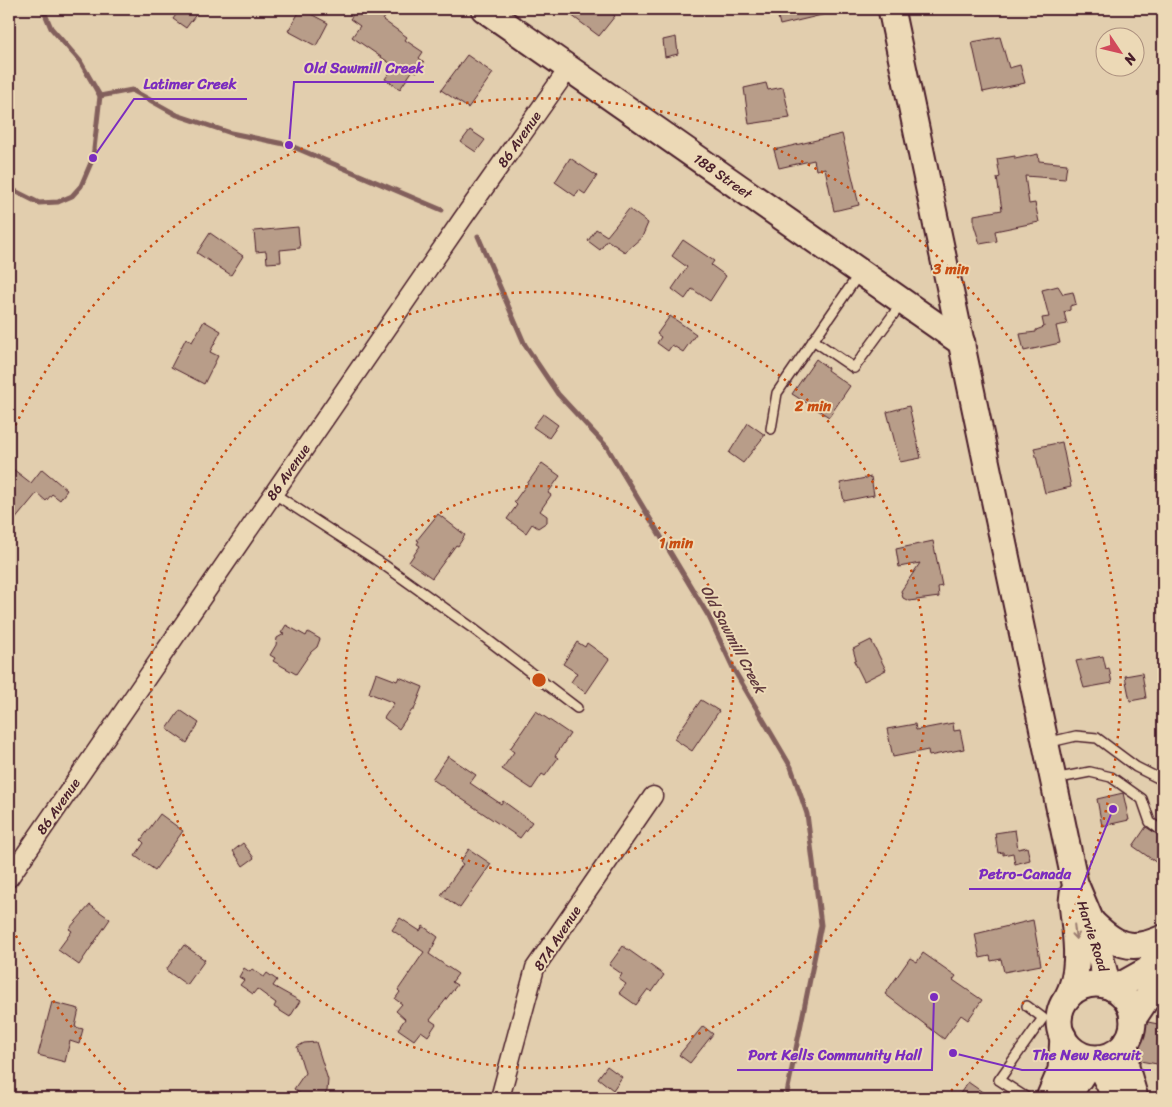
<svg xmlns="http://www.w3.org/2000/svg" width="1172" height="1107" viewBox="0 0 1172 1107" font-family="Sriracha,sans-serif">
	<rect width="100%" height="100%" fill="#e2ceae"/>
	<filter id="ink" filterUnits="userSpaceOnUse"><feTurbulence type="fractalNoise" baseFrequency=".02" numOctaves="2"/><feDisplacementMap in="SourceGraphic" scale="10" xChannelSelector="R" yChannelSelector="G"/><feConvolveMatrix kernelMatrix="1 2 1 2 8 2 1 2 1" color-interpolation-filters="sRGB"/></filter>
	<g filter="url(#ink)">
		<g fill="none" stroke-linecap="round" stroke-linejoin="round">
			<!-- stream -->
			<g stroke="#825f5b" stroke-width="5">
				<polyline points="100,96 132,90 177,115 231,133 289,145 442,210"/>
				<polyline points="9,188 39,203 58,202 72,196 81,186 93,158 100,96 80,61 51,28 43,9"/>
				<polyline points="478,236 525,345 558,394 607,447 709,617 734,670 791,767 807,814 821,925 786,1098"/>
			</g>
		</g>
		<!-- building -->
		<g fill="#b89d89" stroke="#4a1f2b">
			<polygon points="180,9 200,9 186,28 173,19"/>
			<polygon points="301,9 328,23 316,46 288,31"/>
			<polygon points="357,9 391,9 383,20 407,37 405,40 423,52 419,58 424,62 417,72 413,70 400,89 385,79 394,66 352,37 360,26 350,19"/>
			<polygon points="563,9 606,9 615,16 599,36"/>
			<polygon points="776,9 825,9 826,14 780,25"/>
			<polygon points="676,37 678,54 665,57 663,40"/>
			<polygon points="1000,37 1009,68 1020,65 1025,83 983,92 972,42"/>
			<polygon points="467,55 493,73 468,108 441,90"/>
			<polygon points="766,83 768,90 783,87 790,118 749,124 744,88"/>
			<polygon points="470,130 485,140 476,152 461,142"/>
			<polygon points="842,134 859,205 834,211 825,168 816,170 814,160 779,168 774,150"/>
			<polygon points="1038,154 1039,161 1067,164 1065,179 1025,176 1029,204 1035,203 1039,222 995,231 997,241 980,244 974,225 974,215 1002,210 997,178 1000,177 997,159 1015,156 1015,159"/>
			<polygon points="570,158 597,176 585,194 579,190 575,196 555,182"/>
			<polygon points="629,209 648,223 642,237 625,252 607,240 600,250 588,241 596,229 607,236"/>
			<polygon points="298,227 300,248 280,250 281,262 267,263 266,251 256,252 254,231"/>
			<polygon points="210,233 243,256 231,275 197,253"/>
			<polygon points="683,240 714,261 711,265 726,276 710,301 692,289 685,299 672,289 687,267 672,256"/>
			<polygon points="1058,286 1063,294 1073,292 1076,304 1070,306 1070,310 1064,312 1067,324 1056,326 1060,343 1024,351 1020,334 1036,332 1036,330 1044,327 1042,318 1049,317 1042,290"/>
			<polygon points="670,316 696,334 683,352 672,345 668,351 657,343 661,337 657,334"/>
			<polygon points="204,321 221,331 210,352 218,356 204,384 171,367 186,338 192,342"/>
			<polygon points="816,359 828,368 827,370 850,386 829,417 792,394"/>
			<polygon points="909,406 921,458 900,462 887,412"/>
			<polygon points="543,414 558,425 549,438 533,427"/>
			<polygon points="748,423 765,435 743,463 729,453"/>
			<polygon points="1062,442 1071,487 1045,493 1034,448"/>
			<polygon points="542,463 560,476 548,493 551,495 540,511 547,516 547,522 538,528 532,524 526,533 507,519 517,505 514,502"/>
			<polygon points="9,466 31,483 42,469 67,490 60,500 52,494 46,501 37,493 9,527"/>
			<polygon points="871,477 874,495 844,501 840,483"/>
			<polygon points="438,514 465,535 458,546 456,545 432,578 409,562 420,546 417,544 419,541 417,540"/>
			<polygon points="933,541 942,586 938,587 939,597 909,601 903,598 901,591 920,563 899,567 896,549"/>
			<polygon points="286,625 306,636 308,632 320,639 317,647 311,652 296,674 273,661 275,658 270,655 276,645 277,638 284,634 281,633"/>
			<polygon points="871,640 886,670 864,681 854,661 856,660 853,649"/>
			<polygon points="577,642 585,647 587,643 609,659 586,693 571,682 577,673 563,664"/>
			<polygon points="1103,656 1106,669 1109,668 1112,683 1084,688 1076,661"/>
			<polygon points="376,673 397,681 399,677 423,687 414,710 412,710 399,729 384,718 394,703 369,693"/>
			<polygon points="1142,673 1146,698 1130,701 1125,676"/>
			<polygon points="701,700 719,711 692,751 674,739"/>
			<polygon points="180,710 199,723 187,743 167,729"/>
			<polygon points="536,711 570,734 555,756 558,758 545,776 542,774 532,789 502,769 514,752 510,749"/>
			<polygon points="953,723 954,731 960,730 964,749 929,756 928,750 893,757 887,729 915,724 916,730"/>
			<polygon points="448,756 476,775 470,783 501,804 503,801 532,822 520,838 432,779"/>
			<polygon points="1123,793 1129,820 1102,826 1097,799"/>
			<polygon points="160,814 183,831 155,870 135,856 144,843 141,840"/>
			<polygon points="1146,827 1163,838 1163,854 1157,863 1133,846"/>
			<polygon points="1015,830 1018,849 1027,847 1030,860 1015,864 1013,853 1003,855 1003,852 998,853 995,833"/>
			<polygon points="243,843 254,858 243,866 233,851"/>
			<polygon points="469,849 491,864 460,908 441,895 463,864 460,862"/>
			<polygon points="90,905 110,919 79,965 58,950 72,931 69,929"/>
			<polygon points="400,918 420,931 423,926 438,937 429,954 458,974 452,982 457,985 430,1020 436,1024 428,1036 421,1031 414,1040 398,1029 405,1019 396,1011 402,1004 395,999 400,992 398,990 424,952 392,930"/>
			<polygon points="1033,920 1041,965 1004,972 1001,959 991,961 990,956 980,958 975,934"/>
			<polygon points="184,945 205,960 187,985 166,970"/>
			<polygon points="623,946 664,975 652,992 648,989 636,1005 619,993 626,984 619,979 622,974 609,965"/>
			<polygon points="923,953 956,976 953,980 982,1000 968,1020 961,1015 944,1039 885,994 910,958 917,962"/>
			<polygon points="244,968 250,972 252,969 264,977 267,973 277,980 273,986 300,1001 290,1017 274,1007 276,1003 257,989 253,994 240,985 244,980 239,977"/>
			<polygon points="52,1002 79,1009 75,1027 83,1029 79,1044 70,1041 65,1062 38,1055"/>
			<polygon points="1148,1022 1163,1025 1163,1065 1140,1061 1139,1038 1141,1031"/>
			<polygon points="703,1026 713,1034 690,1063 679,1055"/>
			<polygon points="316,1042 328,1080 327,1091 323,1098 306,1098 294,1089 305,1073 297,1047 304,1043"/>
			<polygon points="607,1066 622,1077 613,1090 598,1078"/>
			<polygon points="968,1082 991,1098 957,1098"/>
		</g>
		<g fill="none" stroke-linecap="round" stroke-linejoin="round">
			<!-- lane casing -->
			<g stroke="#4a1f2b" stroke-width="12">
				<g id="lane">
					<polyline points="813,340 854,368 901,304"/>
					<polyline points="771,429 777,393 859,274"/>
					<polyline points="273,493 384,565 471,627 577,708"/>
					<polyline points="1046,743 1076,736 1097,738 1136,767 1160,779"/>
					<polyline points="1054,779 1090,772 1111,777 1142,799 1150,822 1163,832"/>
					<polyline points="1027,1006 1043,1018 999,1080 1027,1098"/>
				</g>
			</g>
			<!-- street casing -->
			<g stroke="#4a1f2b" stroke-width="21">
				<g id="street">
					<polyline points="9,878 463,218 569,68"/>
					<polyline points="500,1098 535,968 653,796"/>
				</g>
			</g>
			<!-- secondary casing -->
			<g stroke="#4a1f2b" stroke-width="29">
				<g id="secondary">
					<polyline points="484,9 962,343"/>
					<polyline points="891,9 1075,883 1091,921 1108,986"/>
					<path d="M1091,921C1115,945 1130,953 1163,938"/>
					<circle cx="1096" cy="1021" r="37"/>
					<polyline points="1114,989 1148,970 1163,949"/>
					<path d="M1067,998C1083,968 1075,934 1072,902L1073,893"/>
					<polyline points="1133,1019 1163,974"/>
					<polyline points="1126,1042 1126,1067 1135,1098"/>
					<polyline points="1096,1059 1116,1098"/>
					<polyline points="1049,1098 1061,1070 1063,1036"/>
					<polyline points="1067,1098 1092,1059"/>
				</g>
			</g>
			<!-- lane -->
			<use href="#lane" stroke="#ecd9b6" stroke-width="9"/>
			<!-- street -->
			<use href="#street" stroke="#ecd9b6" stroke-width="18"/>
			<!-- secondary -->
			<use href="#secondary" stroke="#ecd9b6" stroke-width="25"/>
		</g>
		<!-- one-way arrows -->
		<defs><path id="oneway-shaft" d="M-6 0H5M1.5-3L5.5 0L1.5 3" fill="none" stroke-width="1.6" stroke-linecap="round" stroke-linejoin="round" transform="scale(1.25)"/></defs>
		<use stroke="#9b7c70" href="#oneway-shaft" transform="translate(1075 932) rotate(84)"/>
	</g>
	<!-- distance rings -->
	<g fill="none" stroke="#c84d12" stroke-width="2.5" stroke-dasharray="2.5 5">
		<circle cx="539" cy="680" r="194"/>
		<circle cx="539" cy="680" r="388"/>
		<path d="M131 1095A582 582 0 0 1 9 921M9 439A582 582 0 1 1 947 1095"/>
	</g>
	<g text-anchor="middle" stroke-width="4" stroke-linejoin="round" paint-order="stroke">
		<!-- street labels -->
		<g font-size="14" fill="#4a1f2b" stroke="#ecd9b6">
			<text transform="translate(519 139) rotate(-55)" y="5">86 Avenue</text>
			<text transform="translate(723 176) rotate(35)" y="5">188 Street</text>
			<text transform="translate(288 472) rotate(-55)" y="5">86 Avenue</text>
			<text transform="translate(58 806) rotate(-55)" y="5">86 Avenue</text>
			<text transform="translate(1093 936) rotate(72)" y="5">Harvie Road</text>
			<text transform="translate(557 938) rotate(-57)" y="5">87A Avenue</text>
		</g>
		<!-- water labels -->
		<g font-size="15" font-style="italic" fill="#613a3f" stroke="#ecd9b6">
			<text transform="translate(733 639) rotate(62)" y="5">Old Sawmill Creek</text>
		</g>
	</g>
	<circle cx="539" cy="680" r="8" fill="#c84d12" stroke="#ecd9b6" stroke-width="2.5"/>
	<g font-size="15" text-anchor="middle" font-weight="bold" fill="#c84d12" stroke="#ecd9b6" stroke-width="4" stroke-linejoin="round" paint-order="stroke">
		<text x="951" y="274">3 min</text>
		<text x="813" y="411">2 min</text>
		<text x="676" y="548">1 min</text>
	</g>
	<!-- callouts -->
	<path fill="none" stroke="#7b2cbf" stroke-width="2" d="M289 145L294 82H434M93 158L134 99H247M1113 809L1081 889H969M953 1053L1022 1070H1151M934 997L932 1070H737"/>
	<g fill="#7b2cbf" stroke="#ecd9b6" stroke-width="2">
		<circle cx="289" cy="145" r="5"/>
		<circle cx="93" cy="158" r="5"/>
		<circle cx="1113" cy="809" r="5"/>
		<circle cx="953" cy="1053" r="5"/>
		<circle cx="934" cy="997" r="5"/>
	</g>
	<g font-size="15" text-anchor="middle" font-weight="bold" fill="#7b2cbf" stroke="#ecd9b6" stroke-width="4" stroke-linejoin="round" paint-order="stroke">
		<text x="364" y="73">Old Sawmill Creek</text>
		<text x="190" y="89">Latimer Creek</text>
		<text x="1025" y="879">Petro-Canada</text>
		<text x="1087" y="1060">The New Recruit</text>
		<text x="835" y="1060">Port Kells Community Hall</text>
	</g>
	<!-- margin -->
	<rect width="1172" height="1107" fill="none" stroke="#ecd9b6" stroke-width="30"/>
	<rect x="15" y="15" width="1142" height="1077" fill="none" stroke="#4a1f2b" stroke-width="2" filter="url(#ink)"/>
	<!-- north arrow -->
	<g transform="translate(1120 52) rotate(125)"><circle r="24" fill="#ecd9b6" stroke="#ab8f7e"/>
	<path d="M0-4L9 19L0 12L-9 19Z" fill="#d1495b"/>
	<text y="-8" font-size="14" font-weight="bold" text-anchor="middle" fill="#4a1f2b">N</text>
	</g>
</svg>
